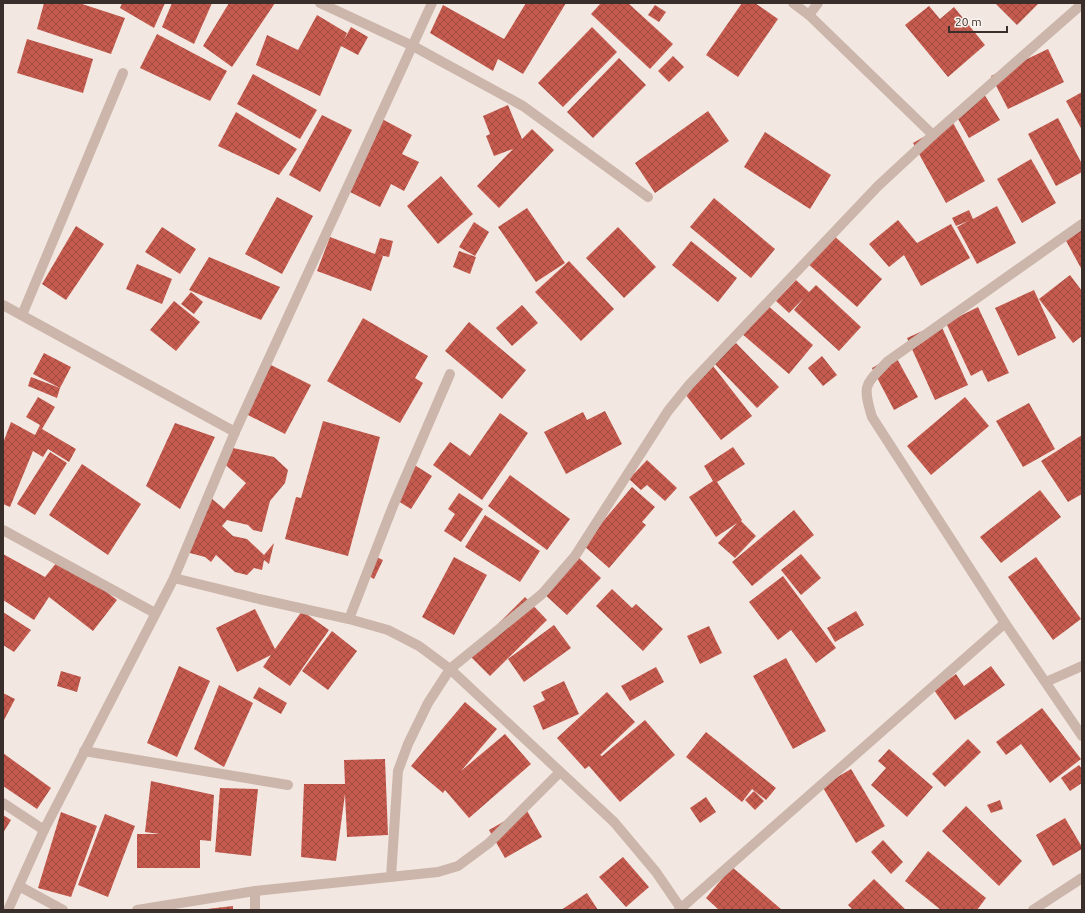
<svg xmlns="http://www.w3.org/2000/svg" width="1085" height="913" viewBox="0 0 1085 913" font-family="Ubuntu,sans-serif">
	<defs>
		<pattern id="building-cross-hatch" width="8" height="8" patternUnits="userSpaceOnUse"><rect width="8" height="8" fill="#c55a4e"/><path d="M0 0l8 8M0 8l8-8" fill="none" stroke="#a14b41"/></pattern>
	</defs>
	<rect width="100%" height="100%" fill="#f3e8e1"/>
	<!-- building -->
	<g fill="url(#building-cross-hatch)">
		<polygon points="44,3 79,3 125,18 111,54 37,29"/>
		<polygon points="122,3 165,3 154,28 120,8"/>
		<polygon points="172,3 212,3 194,44 162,27"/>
		<polygon points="229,3 275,3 232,67 203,46"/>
		<polygon points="526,3 566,3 523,74 498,59 493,71 430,33 443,5 504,39"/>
		<polygon points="601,3 628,3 673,44 650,69 591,14"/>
		<polygon points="742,3 755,3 778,19 738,77 706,55"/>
		<polygon points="995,3 1039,3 1017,25"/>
		<polygon points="655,5 666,12 659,22 648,15"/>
		<polygon points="929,6 940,19 954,7 985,45 948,77 905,25"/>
		<polygon points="317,15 347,33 344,40 351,27 368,37 358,55 341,46 320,96 256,65 267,35 298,50"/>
		<polygon points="592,27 617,52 563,107 538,83"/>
		<polygon points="157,34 227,71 210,101 140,68"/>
		<polygon points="27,39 93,59 83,93 17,73"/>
		<polygon points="1048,49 1064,82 1008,109 991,76"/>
		<polygon points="673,56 684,67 669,82 658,71"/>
		<polygon points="619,58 646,85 593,138 567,112"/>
		<polygon points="253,74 317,110 300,139 237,104"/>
		<polygon points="1082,92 1082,130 1066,101"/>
		<polygon points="984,94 1000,120 969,138 954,112"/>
		<polygon points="508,105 522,139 532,129 554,150 499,208 477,186 513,149 494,156 486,136 490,134 483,116"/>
		<polygon points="708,111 729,141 655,193 635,163"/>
		<polygon points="236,112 297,149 279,175 218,146"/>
		<polygon points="322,115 352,130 320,192 289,175"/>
		<polygon points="1058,118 1082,164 1082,172 1056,186 1028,134"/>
		<polygon points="382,119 412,135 402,154 419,162 404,191 391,184 380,207 346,190"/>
		<polygon points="952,121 985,181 946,203 913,143"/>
		<polygon points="765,132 831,175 810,209 744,167"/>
		<polygon points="1031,159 1056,203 1022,223 997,179"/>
		<polygon points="441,176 473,214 438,244 407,206"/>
		<polygon points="277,197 313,216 282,274 245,254"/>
		<polygon points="714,198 775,249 751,278 690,227"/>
		<polygon points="997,206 1016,243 977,264 957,227 968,221 956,226 952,218 969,210 973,219"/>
		<polygon points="527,208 565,263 536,282 498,227"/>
		<polygon points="898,220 917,243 951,224 970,258 921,286 904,255 889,267 869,244"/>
		<polygon points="474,222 489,232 475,256 459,247"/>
		<polygon points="76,226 104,244 66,300 42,284"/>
		<polygon points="162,227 196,249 180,274 145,252"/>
		<polygon points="618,227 656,267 624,298 586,258"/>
		<polygon points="1082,230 1082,270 1065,239"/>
		<polygon points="832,234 882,279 857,307 807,263"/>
		<polygon points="330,237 375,254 380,238 393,241 389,257 379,255 383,256 371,291 317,271"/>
		<polygon points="691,241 737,278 718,302 672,265"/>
		<polygon points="459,251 476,257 470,274 453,267"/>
		<polygon points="209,257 280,287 261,320 189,290"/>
		<polygon points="569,261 614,309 581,341 535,292"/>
		<polygon points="137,264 172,279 162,304 126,289"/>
		<polygon points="1070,275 1082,291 1082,336 1073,343 1039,299"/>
		<polygon points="796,280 809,292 816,285 861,327 839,351 794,310 804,298 789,313 776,301"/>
		<polygon points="1034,290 1056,338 1018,356 995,308"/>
		<polygon points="191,292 203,302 194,314 181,304"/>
		<polygon points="174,301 200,322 176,351 150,330"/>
		<polygon points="766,304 813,345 789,374 741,333"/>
		<polygon points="522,305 538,323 512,346 496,328"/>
		<polygon points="978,307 1009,373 988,382 982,370 971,376 946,323"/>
		<polygon points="363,318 428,356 415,378 423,383 400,423 327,381"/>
		<polygon points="469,322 526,370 502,399 445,351"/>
		<polygon points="940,323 968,385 935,400 907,338"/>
		<polygon points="736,343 779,387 757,408 714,363"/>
		<polygon points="44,353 71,367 60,388 33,374"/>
		<polygon points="895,355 918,397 894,410 872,368"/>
		<polygon points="822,356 837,375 823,386 808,368"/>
		<polygon points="271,365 311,385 285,434 246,414"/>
		<polygon points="713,366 752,416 721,440 682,390"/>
		<polygon points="31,377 60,388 57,398 28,386"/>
		<polygon points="38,397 55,407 42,429 76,449 69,462 48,449 43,457 33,451 10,507 3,504 3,443 11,422 35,435 40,425 26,417"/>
		<polygon points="965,397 989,426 931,475 907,446"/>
		<polygon points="1029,403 1055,449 1023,467 996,421"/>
		<polygon points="605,411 622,444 566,474 544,432 583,412 587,420"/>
		<polygon points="500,413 528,433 482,500 433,465 450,442 470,456"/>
		<polygon points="323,421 380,437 348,556 285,539 296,497 301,498"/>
		<polygon points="175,423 215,437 180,509 146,486"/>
		<polygon points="1082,435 1082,494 1068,502 1041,461"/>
		<polygon points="224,446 274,457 288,470 285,483 270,501 262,532 253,530 248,525 227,520 222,526 233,536 247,539 264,555 274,543 269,564 264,560 262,570 254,568 247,575 235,572 216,555 211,562 205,557 186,552 196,513 210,497 224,509 246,483 221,461"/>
		<polygon points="733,447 745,464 717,482 742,520 741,521 756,536 735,558 718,543 737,523 716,537 689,497 713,481 704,466"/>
		<polygon points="50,452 67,463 35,515 17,504"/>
		<polygon points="647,460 677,488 665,501 647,485 641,490 629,479"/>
		<polygon points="82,464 141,504 108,555 49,515"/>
		<polygon points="413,464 432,476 411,509 393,498"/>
		<polygon points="510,475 570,519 547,550 488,506"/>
		<polygon points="632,487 655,507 642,522 646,525 609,568 583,545"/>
		<polygon points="1040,490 1061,517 1001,563 980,537"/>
		<polygon points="459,493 483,509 461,542 444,531 455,514 448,509"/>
		<polygon points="794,510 814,535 752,586 732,562"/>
		<polygon points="485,515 540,551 520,582 465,547"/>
		<polygon points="3,554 45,577 61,557 117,600 93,631 49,597 34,620 3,600"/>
		<polygon points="801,554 821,578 801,595 781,570"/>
		<polygon points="372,555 383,560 374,579 363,573"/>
		<polygon points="576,555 601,578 567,615 542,592"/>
		<polygon points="454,557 487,575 454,635 422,617"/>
		<polygon points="1036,557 1081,619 1053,640 1008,577"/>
		<polygon points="783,576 836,648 816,663 791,630 778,640 749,602"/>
		<polygon points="612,589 632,608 636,604 663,629 643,651 596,606"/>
		<polygon points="525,597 547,620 490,676 468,654"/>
		<polygon points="255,609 275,649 302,611 329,630 290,686 263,667 271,655 237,672 216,628"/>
		<polygon points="856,611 864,625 835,642 827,628"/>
		<polygon points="3,612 31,630 14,652 3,645"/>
		<polygon points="554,625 571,648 524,682 508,659"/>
		<polygon points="709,626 722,653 700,664 687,636"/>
		<polygon points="332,631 357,651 328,690 302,671"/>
		<polygon points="786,658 826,731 793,749 753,676"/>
		<polygon points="179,666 210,681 177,757 147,743"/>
		<polygon points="991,666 1005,685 955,720 934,690 956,674 964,686"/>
		<polygon points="656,667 664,682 630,701 621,686"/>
		<polygon points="61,671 81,677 77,692 57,686"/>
		<polygon points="564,681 579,714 543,730 533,706 545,700 541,692"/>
		<polygon points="219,685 253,703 224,767 194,749"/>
		<polygon points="259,687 287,703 281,714 253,698"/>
		<polygon points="607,692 635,722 600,755 602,756 645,720 675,755 620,802 589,766 585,769 557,738"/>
		<polygon points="3,693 15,699 3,722"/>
		<polygon points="465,702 497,729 461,771 505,734 531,764 469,818 445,790 443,793 411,766"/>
		<polygon points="1042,708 1081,759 1050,783 1021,744 1006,755 996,742"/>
		<polygon points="706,732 776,788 766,800 752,789 742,802 686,757"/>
		<polygon points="968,739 981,752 945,787 932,774"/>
		<polygon points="889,749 933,787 907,817 871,785 886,768 878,761"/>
		<polygon points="3,753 51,788 37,809 3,786"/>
		<polygon points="385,759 388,835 347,837 345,794 336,861 301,857 304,784 345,784 344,760"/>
		<polygon points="1079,765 1082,769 1082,783 1070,791 1061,778"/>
		<polygon points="851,769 885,826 856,843 822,786"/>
		<polygon points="151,781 214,795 211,841 200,840 200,868 137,868 137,834 160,834 145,832"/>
		<polygon points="220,788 258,789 251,856 215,852"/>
		<polygon points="754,791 764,801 755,810 745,800"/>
		<polygon points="706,797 716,812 700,823 690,808"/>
		<polygon points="1000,800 1003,809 991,813 987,805"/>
		<polygon points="966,806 1022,861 999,886 942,831"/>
		<polygon points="526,809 542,837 505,858 489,830"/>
		<polygon points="61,812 97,826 71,897 38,888"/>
		<polygon points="105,814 135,826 108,897 78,885"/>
		<polygon points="3,815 11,820 3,833"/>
		<polygon points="1065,818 1082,847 1082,849 1053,866 1036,835"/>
		<polygon points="883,840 903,862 891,874 871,852"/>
		<polygon points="928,851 986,898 977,910 941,910 905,881"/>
		<polygon points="623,857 649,887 626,907 599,877"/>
		<polygon points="732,867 782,910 719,910 706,898"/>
		<polygon points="874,879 906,910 853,910 848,905"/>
		<polygon points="587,893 598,910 561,910"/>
		<polygon points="233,906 233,910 207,910 207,909"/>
	</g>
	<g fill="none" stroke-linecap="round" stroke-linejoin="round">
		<!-- minor -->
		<g stroke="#ccb6ac" stroke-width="10">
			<polyline points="320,3 413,46 523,106 648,197"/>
			<polyline points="793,3 809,15 933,135"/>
			<polyline points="809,15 818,3"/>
			<path d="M1082,224L888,361C865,385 862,384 872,417L1005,623L1082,736"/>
			<polyline points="3,305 235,432"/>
			<polyline points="22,315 123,73"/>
			<polyline points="3,530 155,613"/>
			<polyline points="174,578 259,599 349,619 388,630 419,646 450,669 614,822 656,872 682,910"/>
			<polyline points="349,619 393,506 450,374"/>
			<polyline points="1046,682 1082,666"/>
			<polyline points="84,751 288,785"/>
			<polyline points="3,803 44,830"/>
			<polyline points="391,877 398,771 408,744 428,703 450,669 542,594 575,556 668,411 689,385 878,186 933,135 1082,4"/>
			<polyline points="19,886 63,910"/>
			<polyline points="8,910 44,830 174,578 235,432 432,3"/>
			<polyline points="137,910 255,891 438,872 458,866 489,843 560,772"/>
			<polyline points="255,910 255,891"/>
			<polyline points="679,910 1005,623"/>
			<polyline points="1033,910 1082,878"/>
		</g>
	</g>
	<!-- border -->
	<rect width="1085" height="913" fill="none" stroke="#3a2e2b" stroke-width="8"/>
	<!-- scale -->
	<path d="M949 26v6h58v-6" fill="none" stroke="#3a2e2b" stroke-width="2"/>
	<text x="955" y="26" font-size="12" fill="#3a2e2b" stroke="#fbf3ee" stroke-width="3" paint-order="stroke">20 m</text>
</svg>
